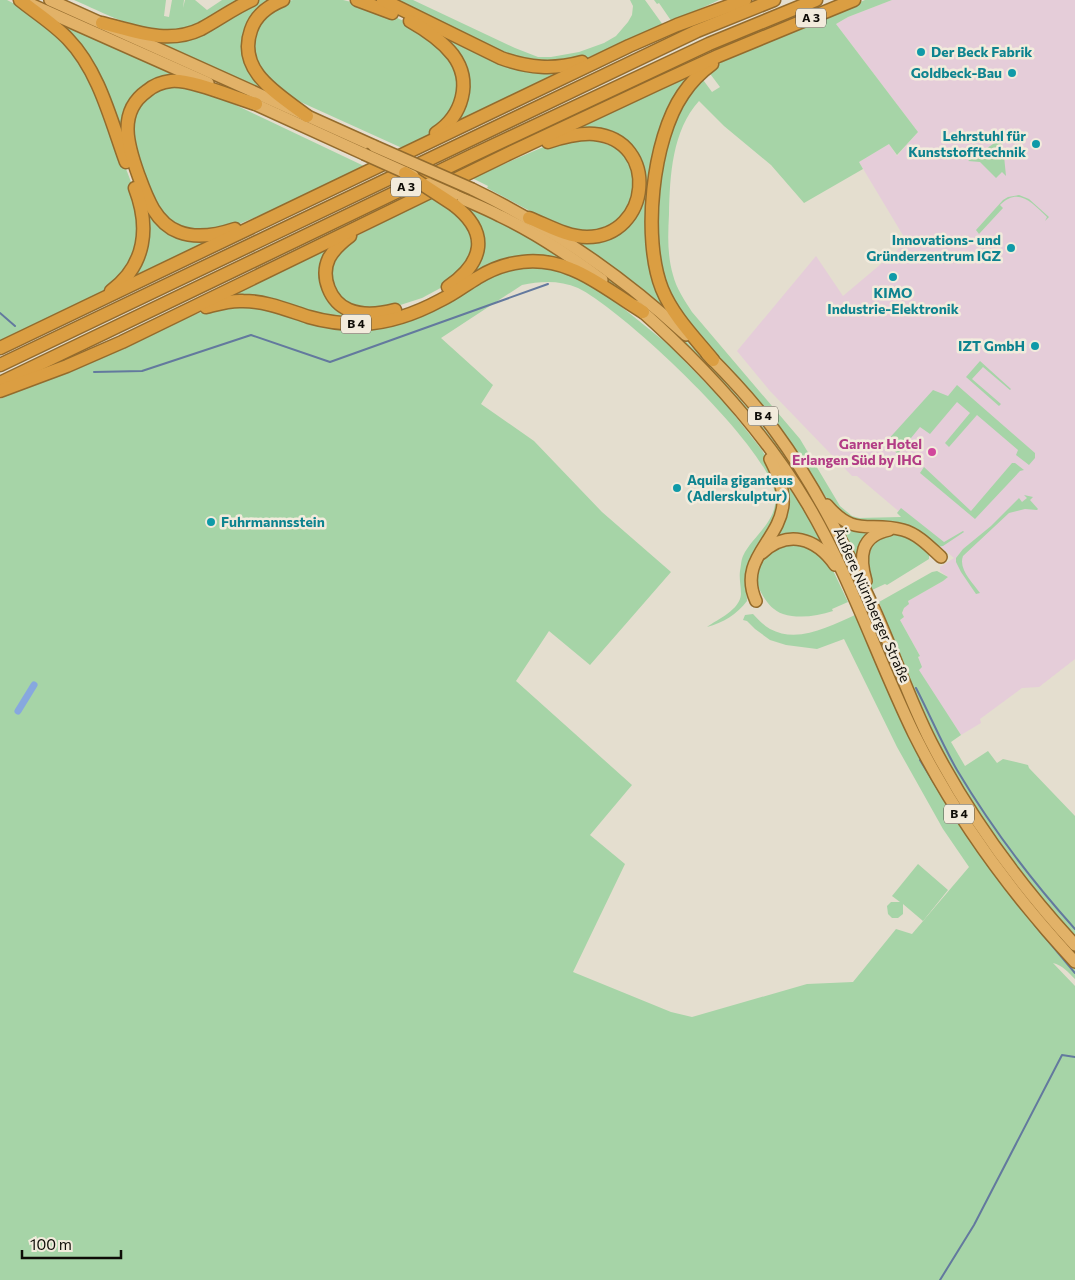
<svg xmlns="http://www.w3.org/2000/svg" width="1075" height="1280" viewBox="0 0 1075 1280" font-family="Commissioner,sans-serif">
	<rect width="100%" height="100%" fill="#e4decf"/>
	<!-- commercial -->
	<polygon fill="#e5cdd9" points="892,0 1075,0 1075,659 1039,687 1022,688 980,719 981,723 961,735 918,670 920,664 918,657 920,656 900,620 904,617 902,613 904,608 908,601 943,581 948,577 940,571 940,567 954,558 857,476 852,476 770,391 737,351 816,256 843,296 907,242 859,162 889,144 897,156 918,132 836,24 848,17"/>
	<!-- green -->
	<g fill="#a6d4a7">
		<polygon points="0,0 7,0 34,14 81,60 115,140 136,195 141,229 131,265 110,288 0,344"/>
		<path d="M74,0H166L164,16L169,17L172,0H184L183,8L185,0H195L207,10L222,0H242C230,7 204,25 192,28C150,39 111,16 74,0Z"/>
		<polygon points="257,0 275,0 245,44 280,98 129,30 165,38"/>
		<polygon points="293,0 343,0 364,5 385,12 416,27 429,37 457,69 457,107 433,133 402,148 294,99 273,86 253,61 253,34 261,18 288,1"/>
		<polygon points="390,0 413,0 515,48 538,57 551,57 579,52 604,43 616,36 628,22 632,15 633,6 630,0 645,0 663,25 612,48 581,60 562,64 515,60"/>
		<polygon points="654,0 719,0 672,22 659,3 657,4"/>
		<path d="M865,0H892L848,17L836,24L918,132L897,155L889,144L859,162L863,169L804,203L771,165L724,126L699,101C672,131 670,175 669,214C668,235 667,254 673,275C676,288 685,301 692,312L800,439L840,506L852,516L859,518L901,517L897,513L901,508L944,542L963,531L964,532L943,546L937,547L927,539L861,525L833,508L794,449L690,328L662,281L655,201L672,121L701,77L712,92L720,87L708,71L722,62Z"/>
		<polygon points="48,16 198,82 162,80 124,124 161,223 221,236 126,285 131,276 144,209 101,86"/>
		<polygon points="418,22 492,57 573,67 452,129 466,79"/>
		<polygon points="696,71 672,107 649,227 674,316 569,239 588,239 638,206 630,149 568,130"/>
		<polygon points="161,86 202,89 364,166 285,205 227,229 197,232 175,226 153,202 131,133 137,106"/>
		<polygon points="995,134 1003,146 1006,176 1002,172 996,178 980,162 968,161 996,142 993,136"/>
		<polygon points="580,137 621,148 638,182 623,219 593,234 560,227 487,188 488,186 472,178 548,145"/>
		<polygon points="464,189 493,204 593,264 669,325 687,342 719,375 751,412 784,454 811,494 862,592 900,685 1032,902 1075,951 1075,956 1050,929 972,827 934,763 785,464 640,305 591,267 458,191"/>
		<polygon points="441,193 516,228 590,276 525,257 416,309 356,321 226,295 353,231 323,271 352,314 402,311 443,293 481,246"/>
		<path d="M1019,195L1029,199L1049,217L1045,221L1047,217C1033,204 1019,186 1000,205L1003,208L979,234L976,230L1003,200L1008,197Z"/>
		<polygon points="433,197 468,220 475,251 448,284 422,298 391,308 350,308 330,286 332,261 347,241"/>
		<path d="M547,265L597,287L670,346L724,402L762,450L773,470L781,503L746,584L747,601C737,614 723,623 707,627C718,619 740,610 741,594C741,586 739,579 740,571C741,567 741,560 743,556C753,535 779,521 775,494C769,447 622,309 578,288C560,280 541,281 522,285L441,338L493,385L481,404L534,441L602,512L671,572L590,665L549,631L516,681L632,785L590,835L625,864L573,972L671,1012L692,1017L807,984L853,982L896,929L912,934L969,867L943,829L897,747L844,639L817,649L786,645L770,640L755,629L747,621L743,620L745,615L753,614C758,619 763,625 770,629C798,644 830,626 855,615L874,660L913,739L1069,962L1075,968V979C1069,973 1062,965 1053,963L1075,986V1280H0V399L35,382L177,321L218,306L236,303L371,325L500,269Z"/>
		<polygon points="980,361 1011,389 1010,390 983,367 972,379 1001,404 999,406 966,377"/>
		<polygon points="957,385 1035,453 1035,458 1029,465 1016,455 1018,450 977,415 949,447 945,443 970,413 957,402 930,434 920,427 898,454 885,443 933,390 948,396"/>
		<polygon points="774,461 792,488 828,550 776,540 773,536 783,518"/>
		<polygon points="1012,463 1015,463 1024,470 1020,471 975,519 920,473 924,467 971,511"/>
		<path d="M1024,495L1033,497L1030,500L1038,509L1037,510L1025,509L1009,513L963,556C958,569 973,583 980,593L976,594L961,572L956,562V558L963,549L991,526L1019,498L1022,502L1027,498Z"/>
		<polygon points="837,521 872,531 857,565"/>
		<polygon points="893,533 913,539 929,554 929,559 887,585 885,584 872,590 864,568 870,543"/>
		<path d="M780,545H806L829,562L848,602L832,609L833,611C817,616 799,619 783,614C774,611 768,604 763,596C748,571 761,559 780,545Z"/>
		<polygon points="937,571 948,577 943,581 908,601 909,604 904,608 902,613 904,617 900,620 920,656 918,657 922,667 919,670 961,735 951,742 965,766 988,751 997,763 1003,759 1028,765 1029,768 1075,816 1075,939 1016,869 960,785 942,753 914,695 879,602 932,572"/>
		<polygon points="918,864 948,890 923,921 903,904 903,914 898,918 892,918 888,914 887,906 891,902 900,902 892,896"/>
	</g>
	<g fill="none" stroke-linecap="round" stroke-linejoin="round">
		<!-- stream -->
		<g stroke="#63799e" stroke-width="2">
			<polyline points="0,313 15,326"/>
			<polyline points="94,372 142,371 251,335 330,362 548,284"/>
			<path d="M916,688C930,715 942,744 957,770C991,827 1031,880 1075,929"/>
			<polyline points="920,760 942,796"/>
			<polyline points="988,865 1000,881"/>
			<polyline points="1034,924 1075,973"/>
			<polyline points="940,1280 974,1225 1062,1055 1075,1057"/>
		</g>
		<!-- canal -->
		<polyline stroke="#87a8df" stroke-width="7" points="18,711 34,685"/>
		<!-- trunk casing -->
		<g stroke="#936b2d" stroke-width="14">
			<g id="trunk">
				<polyline points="50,0 374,146"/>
				<polyline points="28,3 208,83"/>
				<polyline points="248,101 364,154"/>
				<path d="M472,189C551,227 622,276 686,335"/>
				<path d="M454,195C469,202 485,208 500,216C536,233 570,256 602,280"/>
				<path d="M636,306C702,364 763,430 808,505C851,578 877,658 914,734C956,818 1011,893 1075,962"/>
				<path d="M707,354C731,378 755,404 775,431C815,485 846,548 874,609C894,653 909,699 931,742C969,816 1019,884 1075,945"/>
				<path d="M827,505C855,538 869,521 903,530C918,534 930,547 941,557"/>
				<path d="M762,553C788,529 816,538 835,565"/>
				<path d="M866,581C859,557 860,536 889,530"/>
				<path d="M756,601C737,559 780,541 783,504C784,487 777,473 770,459"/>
			</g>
		</g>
		<!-- motorway casing -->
		<g stroke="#936b2d" stroke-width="15">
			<g id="motorway">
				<path d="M20,0C36,13 54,24 68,39C99,71 111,121 126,162"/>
				<path d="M283,0C268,6 256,15 251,30C236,72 280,95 307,116"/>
				<polyline points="357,0 392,13"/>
				<path d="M383,0L501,58C529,68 553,70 582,62"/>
				<path d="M410,21C426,30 442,41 453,55C473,82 462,116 436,133"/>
				<path d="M102,23C134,31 168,45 201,29C218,20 234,8 252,0"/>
				<path d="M712,64C701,72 691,82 683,94C652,139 642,239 662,289C673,316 695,338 713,360"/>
				<path d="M529,218C547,225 567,237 587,237C651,237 660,140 594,134C579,133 563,137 548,142"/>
				<path d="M235,229C217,235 197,239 179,232C155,223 146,196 138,174C128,146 117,112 147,91C154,85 162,82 171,81C191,79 235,98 256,104"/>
				<path d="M350,236C342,242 334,249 329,258C320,277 330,302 349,310C364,316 380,314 395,310"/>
				<path d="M448,287C484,262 490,233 454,205"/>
				<path d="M111,291C146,265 150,227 135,188"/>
				<path d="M206,307C218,304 230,300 243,301C266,301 287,310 309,317C326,322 344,324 362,324C390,323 417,313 441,300C454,294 465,285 477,278C506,260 539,256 571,269C595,278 621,299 643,312"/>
				<polyline points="0,348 629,46 677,25 745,0"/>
				<polyline points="0,365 697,31 774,0"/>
				<polyline points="0,383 471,156 709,44 816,0"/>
				<polyline points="0,391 67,366 122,342 512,152 657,84 718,56 854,0"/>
			</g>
		</g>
		<!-- trunk -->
		<use href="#trunk" stroke="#e2b268" stroke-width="11"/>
		<!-- motorway -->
		<use href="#motorway" stroke="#db9e42" stroke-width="12"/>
		<!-- trunk-bridge casing -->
		<g stroke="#936b2d" stroke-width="14" stroke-linecap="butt">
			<g id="trunk-bridge">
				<polyline points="374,146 472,189"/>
				<polyline points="364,154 413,176"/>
				<polyline points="429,184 454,195"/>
			</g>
		</g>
		<!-- motorway-bridge casing -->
		<g stroke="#936b2d" stroke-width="15" stroke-linecap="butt">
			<polyline id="motorway-bridge" points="405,173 454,205"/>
		</g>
		<!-- trunk-bridge -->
		<use href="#trunk-bridge" stroke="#e2b268" stroke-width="11"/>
		<!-- motorway-bridge -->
		<use href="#motorway-bridge" stroke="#db9e42" stroke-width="12"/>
	</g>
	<!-- markers -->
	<g fill="#0f9aa8" stroke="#f2ebdc" stroke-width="2">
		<circle cx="921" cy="52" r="5"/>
		<circle cx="1012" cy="73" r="5"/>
		<circle cx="1036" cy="144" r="5"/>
		<circle cx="1011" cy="248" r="5"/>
		<circle cx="893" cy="277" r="5"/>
		<circle cx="1035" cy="346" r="5"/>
		<circle cx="677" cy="488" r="5"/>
		<circle cx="211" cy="522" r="5"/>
	</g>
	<circle fill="#d1479c" stroke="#f2ebdc" stroke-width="2" cx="932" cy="452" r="5"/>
	<g text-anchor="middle" stroke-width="5" stroke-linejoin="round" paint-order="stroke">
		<!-- shield labels -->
		<g fill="#f2ebdc" stroke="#524f47" stroke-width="1">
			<rect x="796" y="8.5" width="30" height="19" rx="4"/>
			<rect x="391" y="177.5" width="30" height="19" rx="4"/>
			<rect x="341" y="314.5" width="30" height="19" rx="4"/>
			<rect x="748" y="406.5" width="30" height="19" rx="4"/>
			<rect x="944" y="804.5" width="30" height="19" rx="4"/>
		</g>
		<g font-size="12" font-weight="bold" fill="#0e0c07">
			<text x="811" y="22">A 3</text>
			<text x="406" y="191">A 3</text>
			<text x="356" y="328">B 4</text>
			<text x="763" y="420">B 4</text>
			<text x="959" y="818">B 4</text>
		</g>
		<!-- culture labels -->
		<g font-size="14" font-weight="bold" fill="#0d838f" stroke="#f2ebdc" text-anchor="end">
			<text x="931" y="57" text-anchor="start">Der Beck Fabrik</text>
			<text x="1002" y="78">Goldbeck-Bau</text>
			<text x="1026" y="141">Lehrstuhl für<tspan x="1026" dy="16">Kunststofftechnik</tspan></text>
			<text x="1001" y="245">Innovations- und<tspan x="1001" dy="16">Gründerzentrum IGZ</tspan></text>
			<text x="893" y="298" text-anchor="middle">KIMO<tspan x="893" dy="16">Industrie-Elektronik</tspan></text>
			<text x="1025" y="351">IZT GmbH</text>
			<text x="687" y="485" text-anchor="start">Aquila giganteus<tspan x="687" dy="16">(Adlerskulptur)</tspan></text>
			<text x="221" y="527" text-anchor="start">Fuhrmannsstein</text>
		</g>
		<!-- hotel labels -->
		<g font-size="14" font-weight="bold" fill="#b23c85" stroke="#f2ebdc" text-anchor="end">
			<text x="922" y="449">Garner Hotel<tspan x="922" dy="16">Erlangen Süd by IHG</tspan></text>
		</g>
		<!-- street labels -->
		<g font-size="14" fill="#0e0c07" stroke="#f2ebdc">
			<text transform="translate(872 605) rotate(66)" y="5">Äußere Nürnberger Straße</text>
		</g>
	</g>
	<!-- scale -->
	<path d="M22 1250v8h99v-8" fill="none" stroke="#0e0c07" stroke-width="2.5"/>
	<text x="30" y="1250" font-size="15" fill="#0e0c07" stroke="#f2ebdc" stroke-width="4" paint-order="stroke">100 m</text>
</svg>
